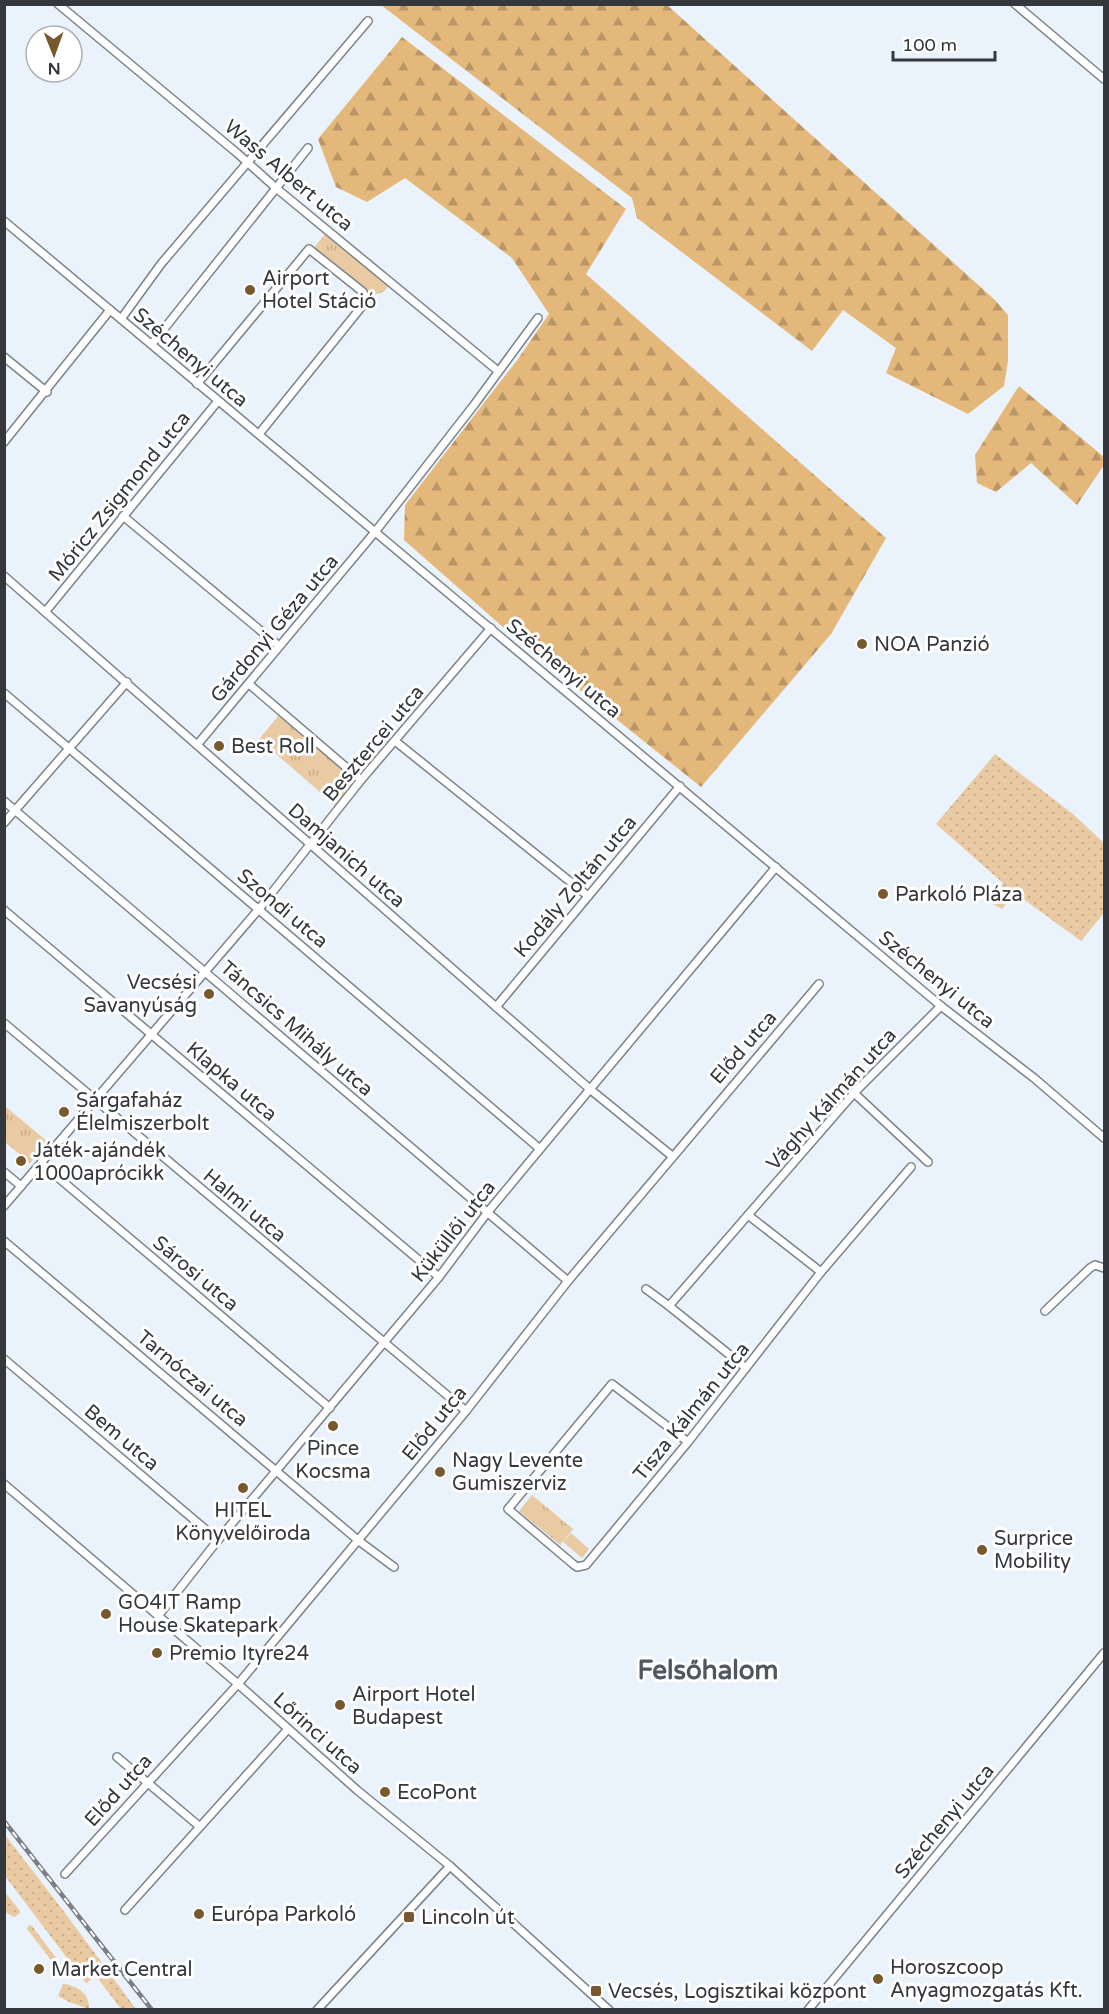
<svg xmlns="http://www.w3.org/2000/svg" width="1109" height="2014" viewBox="0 0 1109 2014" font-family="'Varela Round',sans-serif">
	<defs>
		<pattern id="grass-dots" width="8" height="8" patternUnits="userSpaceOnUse" patternTransform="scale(1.5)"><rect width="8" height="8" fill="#e9caa2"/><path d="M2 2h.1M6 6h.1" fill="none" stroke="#c8ae8c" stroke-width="1.8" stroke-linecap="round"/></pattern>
		<pattern id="forest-firs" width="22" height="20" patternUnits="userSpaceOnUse" patternTransform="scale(1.5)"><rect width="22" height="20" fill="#e4b87b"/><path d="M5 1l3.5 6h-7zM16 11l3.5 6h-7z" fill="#ba9666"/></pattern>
		<pattern id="park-tufts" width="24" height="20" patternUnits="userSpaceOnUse" patternTransform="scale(1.5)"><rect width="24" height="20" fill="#e9caa2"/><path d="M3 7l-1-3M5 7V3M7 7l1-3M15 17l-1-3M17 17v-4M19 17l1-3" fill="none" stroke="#c8ae8c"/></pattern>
	</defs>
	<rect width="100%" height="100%" fill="#eaf2fb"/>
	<!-- grass -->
	<g fill="url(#grass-dots)">
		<polygon points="995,754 1073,814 1104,843 1104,913 1081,941 1015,893 1002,909 993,904 1003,883 936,824"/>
		<polygon points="5,1835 62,1909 136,2009 121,2009 96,1976 86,1983 5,1876"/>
		<polygon points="5,1892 20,1911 19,1914 14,1917 5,1912"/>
		<polygon points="29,1925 32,1926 66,1971 65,1975 62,1974 27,1929"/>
		<path d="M63,1984C77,1985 90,1994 89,2009L69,2002L58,1996Z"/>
	</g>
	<!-- forest -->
	<g fill="url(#forest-firs)">
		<polygon points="381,5 667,5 995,300 1008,315 1008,361 1004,386 968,414 886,373 896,348 843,310 812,351 637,218 632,198"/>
		<polygon points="402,37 626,209 586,274 886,538 831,634 701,787 520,642 404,540 405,505 518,359 549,314 512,258 405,178 367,202 336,187 318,139"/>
		<polygon points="1019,386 1104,457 1104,465 1077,505 1031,463 996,492 977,483 975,455"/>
	</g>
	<!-- park -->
	<g fill="url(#park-tufts)">
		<polygon points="326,233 389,286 383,292 373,295 364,291 313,249"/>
		<polygon points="280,714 358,780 336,806 259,739"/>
		<polygon points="6,1107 48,1142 30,1163 5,1142"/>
		<polygon points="532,1495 573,1529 560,1545 519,1511"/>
	</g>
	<!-- garden -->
	<g fill="#e9caa2">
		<polygon points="349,254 384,281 373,295 338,267"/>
		<polygon points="571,1533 589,1549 582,1558 563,1542"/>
	</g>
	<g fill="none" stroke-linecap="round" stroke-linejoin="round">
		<!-- minor casing -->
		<g stroke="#7b838a" stroke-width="10">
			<g id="minor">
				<polyline points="58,4 237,153 276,188 498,371"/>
				<polyline points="1015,4 1104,79"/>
				<polyline points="4,221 941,1006 1034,1078 1104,1138"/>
				<polyline points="121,319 161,264 368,21"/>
				<polyline points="152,344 308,148"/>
				<polyline points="4,357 47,392"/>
				<polyline points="197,384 309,249 363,292 367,300 259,434"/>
				<polyline points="4,442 110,310"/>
				<polyline points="123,516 279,646"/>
				<polyline points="4,576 591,1090 672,1156"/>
				<polyline points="46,611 218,401"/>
				<polyline points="249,684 361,780"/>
				<polyline points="4,693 540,1149"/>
				<polyline points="395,741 588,896"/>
				<polyline points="197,745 375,532 474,405 538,318"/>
				<polyline points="4,801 568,1281"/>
				<polyline points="4,823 127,682"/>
				<polyline points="4,910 439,1277"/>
				<polyline points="496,1007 680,786"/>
				<polyline points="4,1023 466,1411"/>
				<polyline points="854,1093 928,1162"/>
				<polyline points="41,1163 330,1408"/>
				<polyline points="4,1172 21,1186"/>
				<polyline points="4,1206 259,909 361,780 491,628"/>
				<polyline points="748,1215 821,1272 911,1167"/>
				<polyline points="4,1241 359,1541 394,1567"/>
				<polyline points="646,1289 669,1306"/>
				<polyline points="1045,1311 1090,1268 1095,1265 1104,1268"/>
				<polyline points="4,1359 218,1540"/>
				<polyline points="746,1368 669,1306 854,1093 941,1006"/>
				<polyline points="688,1442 612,1384 508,1509 573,1564 577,1567 586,1565 688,1442 821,1272"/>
				<polyline points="4,1484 238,1684 357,1790 450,1866 609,2010"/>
				<polyline points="158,1616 218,1540 439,1277 487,1213 540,1149 776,867"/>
				<polyline points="117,1757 199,1826"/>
				<polyline points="65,1874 238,1684 466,1411 568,1281 819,984"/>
				<polyline points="125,1910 288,1729"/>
				<polyline points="317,2010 450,1866"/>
				<polyline points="808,2010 1104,1653"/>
			</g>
		</g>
		<!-- minor -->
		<use href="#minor" stroke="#fff" stroke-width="7"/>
		<!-- rail casing -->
		<g stroke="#7b8086" stroke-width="4.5">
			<polyline id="rail" points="4,1821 152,2010"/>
		</g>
		<!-- rail -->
		<use href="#rail" stroke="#fff" stroke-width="2" stroke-dasharray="7" stroke-linecap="butt"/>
	</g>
	<!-- markers -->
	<g fill="#78592e" stroke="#fff" stroke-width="2">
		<circle cx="250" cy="290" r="6"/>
		<circle cx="862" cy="644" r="6"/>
		<circle cx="219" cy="746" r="6"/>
		<circle cx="883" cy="894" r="6"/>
		<circle cx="209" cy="994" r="6"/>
		<circle cx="64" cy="1112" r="6"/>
		<circle cx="21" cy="1161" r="6"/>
		<circle cx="333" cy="1426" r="6"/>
		<circle cx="440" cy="1472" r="6"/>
		<circle cx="243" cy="1488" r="6"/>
		<circle cx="982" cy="1550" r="6"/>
		<circle cx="106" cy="1614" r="6"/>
		<circle cx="157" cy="1653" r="6"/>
		<circle cx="340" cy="1705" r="6"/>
		<circle cx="385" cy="1792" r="6"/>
		<circle cx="199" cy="1914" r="6"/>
		<rect x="403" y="1911" width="12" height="12" rx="3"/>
		<circle cx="39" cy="1969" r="6"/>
		<circle cx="878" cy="1979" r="6"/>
		<rect x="590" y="1985" width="12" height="12" rx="3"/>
	</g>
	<g text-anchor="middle" stroke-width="6" stroke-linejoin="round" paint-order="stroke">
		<!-- street labels -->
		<g font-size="20" fill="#34373b" stroke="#fff">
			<text transform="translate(289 175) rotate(40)" y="7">Wass Albert utca</text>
			<text transform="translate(191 357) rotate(40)" y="7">Széchenyi utca</text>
			<text transform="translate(119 496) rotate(-51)" y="7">Móricz Zsigmond utca</text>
			<text transform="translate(274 628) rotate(-50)" y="7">Gárdonyi Géza utca</text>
			<text transform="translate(564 668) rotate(40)" y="7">Széchenyi utca</text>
			<text transform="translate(373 743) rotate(-50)" y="7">Besztercei utca</text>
			<text transform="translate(347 855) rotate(41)" y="7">Damjanich utca</text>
			<text transform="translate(575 886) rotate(-50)" y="7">Kodály Zoltán utca</text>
			<text transform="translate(283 908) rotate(40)" y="7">Szondi utca</text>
			<text transform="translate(937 979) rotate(39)" y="7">Széchenyi utca</text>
			<text transform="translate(297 1028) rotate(41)" y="7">Táncsics Mihály utca</text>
			<text transform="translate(743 1047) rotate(-49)" y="7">Előd utca</text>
			<text transform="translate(232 1081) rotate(40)" y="7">Klapka utca</text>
			<text transform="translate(831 1099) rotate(-48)" y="7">Vághy Kálmán utca</text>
			<text transform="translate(245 1205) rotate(40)" y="7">Halmi utca</text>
			<text transform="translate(453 1231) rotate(-52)" y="7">Küküllői utca</text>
			<text transform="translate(196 1273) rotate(40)" y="7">Sárosi utca</text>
			<text transform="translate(193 1378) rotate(40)" y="7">Tarnóczai utca</text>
			<text transform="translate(691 1411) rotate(-51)" y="7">Tisza Kálmán utca</text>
			<text transform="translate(434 1423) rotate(-51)" y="7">Előd utca</text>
			<text transform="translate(122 1437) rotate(40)" y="7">Bem utca</text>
			<text transform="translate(318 1733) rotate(42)" y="7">Lőrinci utca</text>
			<text transform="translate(118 1790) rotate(-48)" y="7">Előd utca</text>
			<text transform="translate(944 1821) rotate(-50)" y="7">Széchenyi utca</text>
		</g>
		<!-- poi labels -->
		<g font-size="20" fill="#34373b" stroke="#fff" text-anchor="start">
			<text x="262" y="285">Airport<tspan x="262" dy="23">Hotel Stáció</tspan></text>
			<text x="874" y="651">NOA Panzió</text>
			<text x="231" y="753">Best Roll</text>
			<text x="895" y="901">Parkoló Pláza</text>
			<text x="197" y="989" text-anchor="end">Vecsési<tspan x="197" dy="23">Savanyúság</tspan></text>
			<text x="76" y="1107">Sárgafaház<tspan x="76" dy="23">Élelmiszerbolt</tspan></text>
			<text x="33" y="1157">Játék-ajándék<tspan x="33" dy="23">1000aprócikk</tspan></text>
			<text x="333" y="1455" text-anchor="middle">Pince<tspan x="333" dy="23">Kocsma</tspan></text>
			<text x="452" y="1467">Nagy Levente<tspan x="452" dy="23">Gumiszerviz</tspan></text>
			<text x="243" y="1517" text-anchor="middle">HITEL<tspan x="243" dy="23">Könyvelőiroda</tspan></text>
			<text x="994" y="1545">Surprice<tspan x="994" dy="23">Mobility</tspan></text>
			<text x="118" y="1609">GO4IT Ramp<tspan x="118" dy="23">House Skatepark</tspan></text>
			<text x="169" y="1660">Premio Ityre24</text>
			<text x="352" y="1701">Airport Hotel<tspan x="352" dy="23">Budapest</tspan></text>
			<text x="397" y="1799">EcoPont</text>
			<text x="211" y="1921">Európa Parkoló</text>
			<text x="421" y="1924">Lincoln út</text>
			<text x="890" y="1974">Horoszcoop<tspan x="890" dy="23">Anyagmozgatás Kft.</tspan></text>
			<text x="51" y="1976">Market Central</text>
			<text x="608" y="1998">Vecsés, Logisztikai központ</text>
		</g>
		<!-- district labels -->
		<g font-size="26" font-weight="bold" fill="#50575e" stroke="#fff">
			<text x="708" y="1679">Felsőhalom</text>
		</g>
	</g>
	<!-- border -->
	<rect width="1109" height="2014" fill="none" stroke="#34373b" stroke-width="12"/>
	<!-- north arrow -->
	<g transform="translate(54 54) rotate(179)"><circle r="28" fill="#ffffff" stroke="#aeafb1" stroke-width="1.5"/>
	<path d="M0-4.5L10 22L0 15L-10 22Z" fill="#78592e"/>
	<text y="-9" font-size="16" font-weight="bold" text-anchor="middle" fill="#34373b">N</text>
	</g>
	<!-- scale -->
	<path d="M893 51v9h102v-9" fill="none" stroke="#34373b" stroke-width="3"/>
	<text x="902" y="51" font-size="18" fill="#34373b" stroke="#ffffff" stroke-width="4.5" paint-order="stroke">100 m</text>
</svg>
